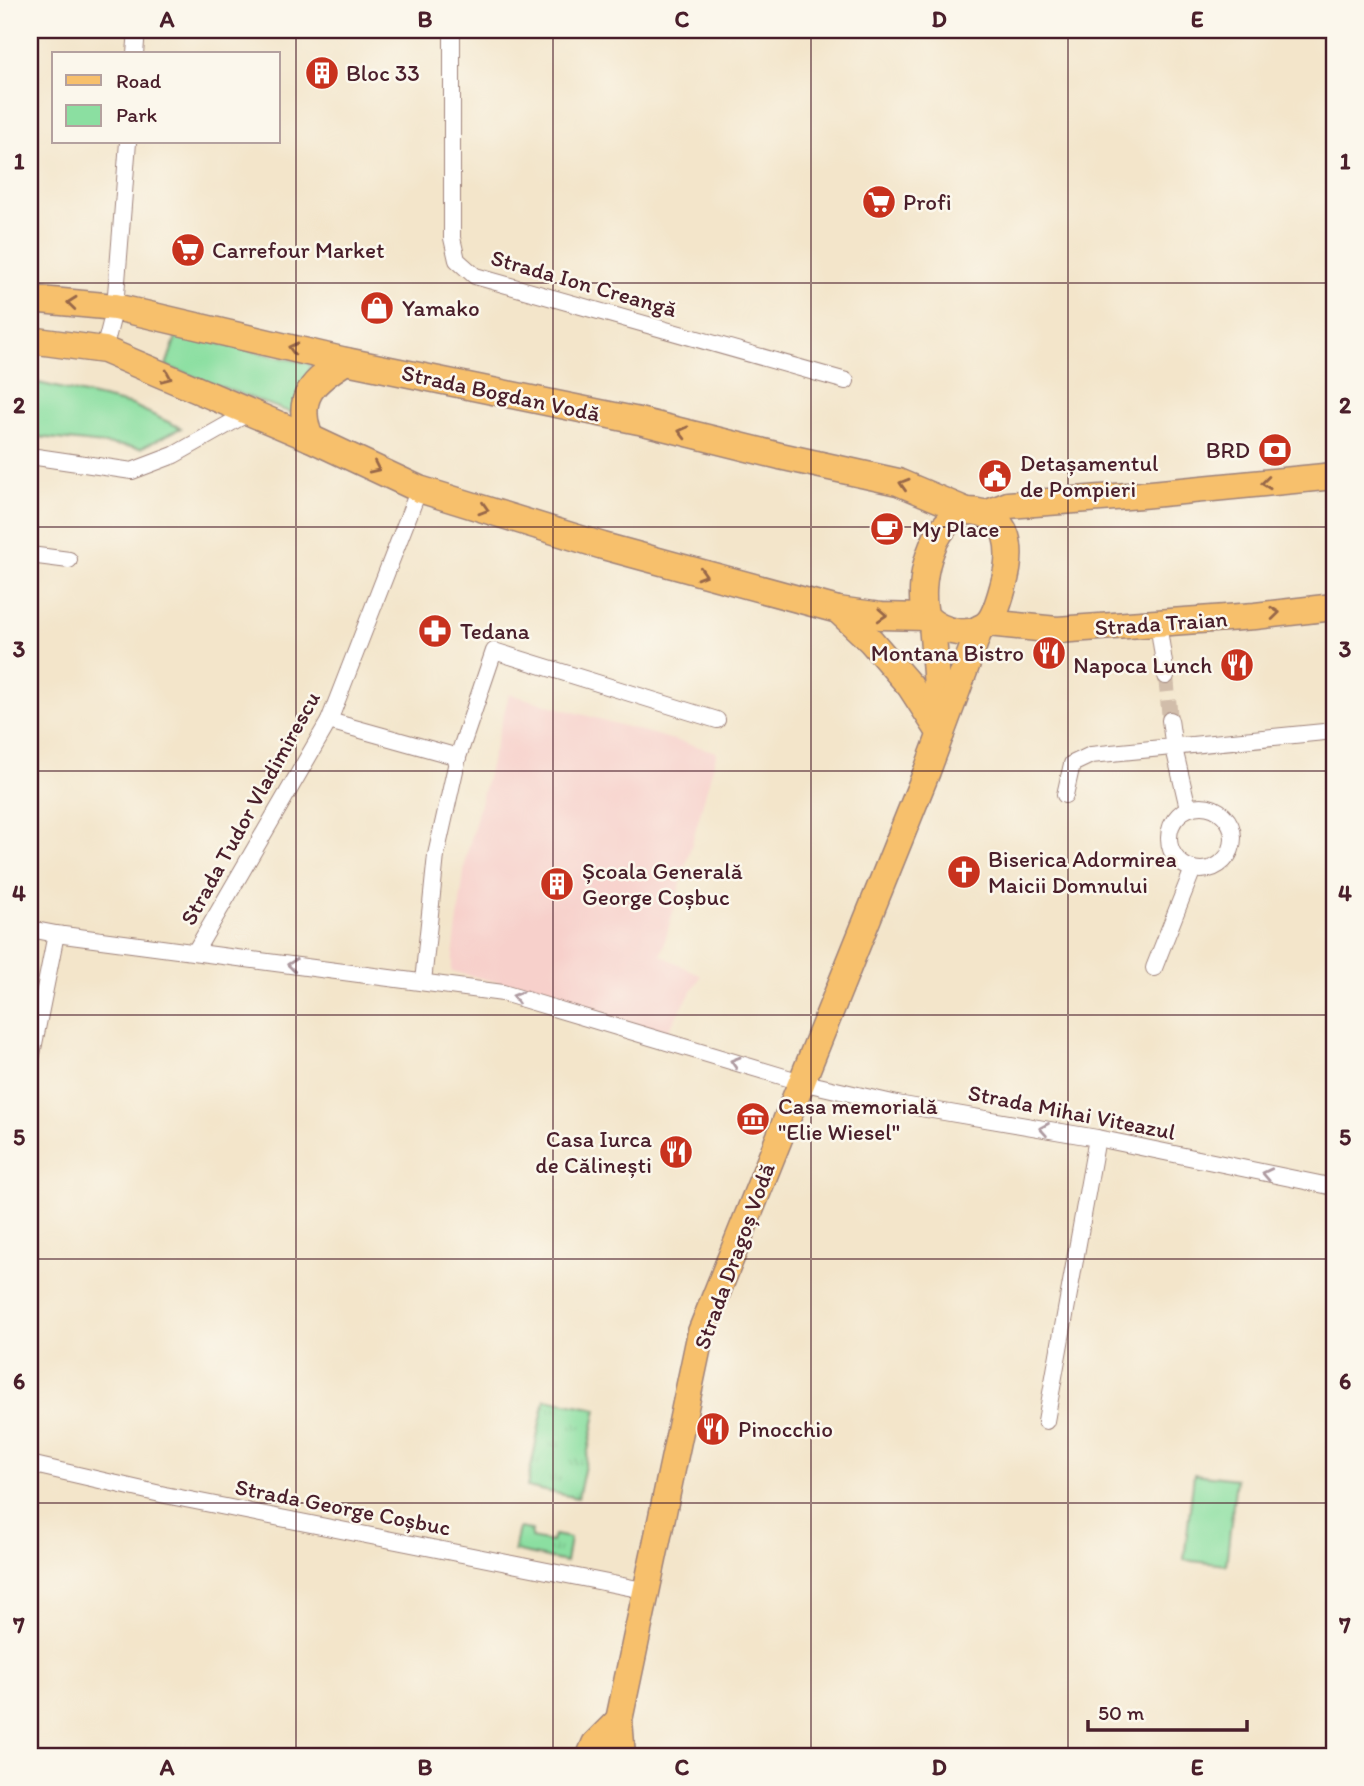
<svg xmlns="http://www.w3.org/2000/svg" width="1364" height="1786" viewBox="0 0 1364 1786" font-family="Itim,sans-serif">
	<defs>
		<pattern id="grass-tufts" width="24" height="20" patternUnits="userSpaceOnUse" patternTransform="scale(1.75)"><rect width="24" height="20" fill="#8bdfa1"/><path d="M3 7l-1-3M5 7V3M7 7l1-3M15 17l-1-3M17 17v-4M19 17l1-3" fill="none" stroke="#79bf8b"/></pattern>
	</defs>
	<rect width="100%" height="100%" fill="#fbf7ec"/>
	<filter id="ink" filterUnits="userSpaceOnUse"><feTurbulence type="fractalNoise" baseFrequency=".0143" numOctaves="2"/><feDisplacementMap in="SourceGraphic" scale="14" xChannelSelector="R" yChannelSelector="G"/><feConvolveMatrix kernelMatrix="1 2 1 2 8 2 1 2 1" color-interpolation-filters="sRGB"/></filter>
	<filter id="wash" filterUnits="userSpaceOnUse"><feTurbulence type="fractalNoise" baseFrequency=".00686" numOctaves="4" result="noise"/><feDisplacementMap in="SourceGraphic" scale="28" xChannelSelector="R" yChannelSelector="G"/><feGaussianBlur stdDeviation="1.57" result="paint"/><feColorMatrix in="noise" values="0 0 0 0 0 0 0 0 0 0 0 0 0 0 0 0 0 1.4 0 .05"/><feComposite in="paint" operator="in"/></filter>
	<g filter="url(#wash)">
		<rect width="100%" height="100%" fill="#f3e5ca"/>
		<!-- built -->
		<polygon fill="#f7d0cb" points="509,694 717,752 661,955 701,976 665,1035 551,995 451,971 466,857"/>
		<!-- grass -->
		<g fill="url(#grass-tufts)" stroke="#6a7f66" stroke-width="2">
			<polygon points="545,1399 597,1409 578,1498 527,1487"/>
			<polygon points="519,1528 532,1530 531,1538 552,1542 554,1535 570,1538 566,1562 514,1551"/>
		</g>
		<!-- park -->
		<g fill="#8bdfa1" stroke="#6a7f66" stroke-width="2">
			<polygon points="177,334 311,364 297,415 166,366"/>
			<polygon points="30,381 132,405 181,428 141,448 30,436"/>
			<polygon points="1194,1474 1236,1479 1226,1565 1184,1560"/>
		</g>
	</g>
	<g filter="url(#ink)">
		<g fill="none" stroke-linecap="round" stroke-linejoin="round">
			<!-- street-tunnel -->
			<polyline stroke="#d1bdaa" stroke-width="16" stroke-dasharray="16 8" stroke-linecap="butt" points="1166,676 1170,720"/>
			<!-- street casing -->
			<g stroke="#9e827a" stroke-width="18">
				<g id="street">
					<polyline points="452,30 452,238 457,260 475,276 846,381"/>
					<polyline points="135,54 137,30"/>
					<polyline points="104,350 115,307 128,142"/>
					<polyline points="30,456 132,471 174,455 250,412"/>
					<polyline points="30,555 69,560"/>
					<polyline points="1158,623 1166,676"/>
					<polyline points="1170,720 1174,748 1188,808"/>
					<polyline points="329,721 458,757"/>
					<polyline points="1065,795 1072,764 1091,755 1334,731"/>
					<circle cx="1201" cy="838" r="32"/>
					<polyline points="30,929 56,934 503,993 801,1082 897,1104 1097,1138 1334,1187"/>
					<polyline points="195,952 329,721 419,489"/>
					<polyline points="1154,968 1193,869"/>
					<polyline points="423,982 436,855 458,757 494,651 717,720"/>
					<polyline points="30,1064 56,934"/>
					<polyline points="1046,1421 1097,1138"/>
					<polyline points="30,1464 165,1495 648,1591"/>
				</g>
			</g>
			<!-- primary casing -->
			<g stroke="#9e827a" stroke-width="29">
				<g id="primary">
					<polyline points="30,299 115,307 346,361 639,421 780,456 898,482 967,511"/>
					<polyline points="30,340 104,350 310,438 419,489 603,546 838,610 881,616 926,617"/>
					<path d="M310,438C294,397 313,381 346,361"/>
					<path d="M967,511C1013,511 1013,553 1003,587C1000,598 996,613 989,622C972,640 941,632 926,617C916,585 931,520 967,511Z"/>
					<polyline points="988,513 1008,505 1141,495 1334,476"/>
					<polyline points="838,610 871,641 910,686 941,734"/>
					<polyline points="932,623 940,725"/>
					<polyline points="988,623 1057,630 1255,616 1334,607"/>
					<polyline points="590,1756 595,1744 619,1720"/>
					<polyline points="622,1756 619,1720 701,1332 927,771 980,628"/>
				</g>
			</g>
			<!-- street -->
			<use href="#street" stroke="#fff" stroke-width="16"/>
			<!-- primary -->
			<use href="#primary" stroke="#f7c06c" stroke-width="26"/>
		</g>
		<!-- one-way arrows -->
		<defs><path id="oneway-chevron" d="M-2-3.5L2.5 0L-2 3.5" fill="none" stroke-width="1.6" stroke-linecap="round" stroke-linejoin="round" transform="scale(1.75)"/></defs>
		<g stroke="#986748">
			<use href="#oneway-chevron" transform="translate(72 303) rotate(-174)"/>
			<use href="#oneway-chevron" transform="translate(293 348) rotate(-166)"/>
			<use href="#oneway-chevron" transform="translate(167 377) rotate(23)"/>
			<use href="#oneway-chevron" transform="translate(683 432) rotate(-166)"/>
			<use href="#oneway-chevron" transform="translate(375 468) rotate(25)"/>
			<use href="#oneway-chevron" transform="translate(1266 483) rotate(174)"/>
			<use href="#oneway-chevron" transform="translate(904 484) rotate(-163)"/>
			<use href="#oneway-chevron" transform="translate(484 509) rotate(17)"/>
			<use href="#oneway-chevron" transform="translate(702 574) rotate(16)"/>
			<use href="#oneway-chevron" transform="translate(1275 613) rotate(-6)"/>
			<use href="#oneway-chevron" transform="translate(882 615) rotate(3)"/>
		</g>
		<g stroke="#ae9aa0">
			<use href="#oneway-chevron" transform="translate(292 965) rotate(-173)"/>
			<use href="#oneway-chevron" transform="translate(517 997) rotate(-163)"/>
			<use href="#oneway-chevron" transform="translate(735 1062) rotate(-163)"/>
			<use href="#oneway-chevron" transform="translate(1044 1129) rotate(-170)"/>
			<use href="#oneway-chevron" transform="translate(1267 1174) rotate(-168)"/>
		</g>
	</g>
	<!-- grid -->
	<path fill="none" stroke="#4a1f2b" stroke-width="2" stroke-opacity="0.55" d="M296,30V1756M553,30V1756M811,30V1756M1068,30V1756M30,283H1334M30,527H1334M30,771H1334M30,1015H1334M30,1259H1334M30,1503H1334"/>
	<!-- icons -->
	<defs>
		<g id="building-disc" transform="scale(1.75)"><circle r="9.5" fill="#c8321e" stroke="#fbf7ec"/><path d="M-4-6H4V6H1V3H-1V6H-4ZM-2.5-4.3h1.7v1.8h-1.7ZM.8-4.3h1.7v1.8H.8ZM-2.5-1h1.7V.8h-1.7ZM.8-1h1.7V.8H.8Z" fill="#fff"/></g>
		<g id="supermarket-disc" transform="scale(1.75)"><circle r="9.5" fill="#c8321e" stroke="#fbf7ec"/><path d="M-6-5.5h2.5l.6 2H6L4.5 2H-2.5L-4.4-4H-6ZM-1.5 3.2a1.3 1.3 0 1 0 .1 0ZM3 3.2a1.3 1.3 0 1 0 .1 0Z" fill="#fff"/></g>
		<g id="shop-disc" transform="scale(1.75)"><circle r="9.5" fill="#c8321e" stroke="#fbf7ec"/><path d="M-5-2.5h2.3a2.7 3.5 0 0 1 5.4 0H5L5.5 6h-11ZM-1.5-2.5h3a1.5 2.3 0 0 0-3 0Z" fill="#fff"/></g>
		<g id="bank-disc" transform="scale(1.75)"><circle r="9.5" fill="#c8321e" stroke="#fbf7ec"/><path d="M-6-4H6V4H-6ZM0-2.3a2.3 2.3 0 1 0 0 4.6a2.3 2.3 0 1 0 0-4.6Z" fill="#fff"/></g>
		<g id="civic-disc" transform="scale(1.75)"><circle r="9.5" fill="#c8321e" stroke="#fbf7ec"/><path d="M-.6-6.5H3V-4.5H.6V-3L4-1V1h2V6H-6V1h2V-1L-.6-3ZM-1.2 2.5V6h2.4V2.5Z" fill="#fff"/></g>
		<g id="cafe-disc" transform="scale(1.75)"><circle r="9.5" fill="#c8321e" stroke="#fbf7ec"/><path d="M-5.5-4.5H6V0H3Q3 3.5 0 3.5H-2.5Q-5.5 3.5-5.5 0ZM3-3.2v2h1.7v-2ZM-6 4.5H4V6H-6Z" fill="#fff"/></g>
		<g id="pharmacy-disc" transform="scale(1.75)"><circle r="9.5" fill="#c8321e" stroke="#fbf7ec"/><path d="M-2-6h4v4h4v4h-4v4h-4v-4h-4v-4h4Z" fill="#fff"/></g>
		<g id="restaurant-disc" transform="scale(1.75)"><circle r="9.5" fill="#c8321e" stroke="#fbf7ec"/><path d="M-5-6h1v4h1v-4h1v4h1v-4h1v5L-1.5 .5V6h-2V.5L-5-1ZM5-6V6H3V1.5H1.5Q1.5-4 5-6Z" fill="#fff"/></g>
		<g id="church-disc" transform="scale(1.75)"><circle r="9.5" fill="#c8321e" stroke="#fbf7ec"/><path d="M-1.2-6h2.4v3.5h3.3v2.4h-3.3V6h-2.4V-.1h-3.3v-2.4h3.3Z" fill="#fff"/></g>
		<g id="museum-disc" transform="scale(1.75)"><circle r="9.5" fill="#c8321e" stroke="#fbf7ec"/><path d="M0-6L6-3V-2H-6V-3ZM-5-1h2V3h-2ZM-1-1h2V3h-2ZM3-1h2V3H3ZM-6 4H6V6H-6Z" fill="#fff"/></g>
	</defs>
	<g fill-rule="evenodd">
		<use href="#building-disc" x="322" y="73"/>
		<use href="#supermarket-disc" x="879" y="202"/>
		<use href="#supermarket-disc" x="188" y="250"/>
		<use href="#shop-disc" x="377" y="308"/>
		<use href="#bank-disc" x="1275" y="450"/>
		<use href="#civic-disc" x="995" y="476"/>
		<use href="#cafe-disc" x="887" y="529"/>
		<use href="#pharmacy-disc" x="435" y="631"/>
		<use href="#restaurant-disc" x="1049" y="653"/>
		<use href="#restaurant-disc" x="1237" y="665"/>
		<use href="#church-disc" x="964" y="872"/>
		<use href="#building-disc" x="557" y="884"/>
		<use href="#museum-disc" x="753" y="1119"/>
		<use href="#restaurant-disc" x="676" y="1152"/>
		<use href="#restaurant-disc" x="713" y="1429"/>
	</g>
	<g text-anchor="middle" stroke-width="5" stroke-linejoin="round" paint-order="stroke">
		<!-- poi labels -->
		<g font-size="23" fill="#4a1f2b" stroke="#fbf7ec" text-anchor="start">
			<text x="346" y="81">Bloc 33</text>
			<text x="903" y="210">Profi</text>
			<text x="212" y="258">Carrefour Market</text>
			<text x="402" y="316">Yamako</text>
			<text x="1250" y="458" text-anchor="end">BRD</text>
			<text x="1020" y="471">Detașamentul<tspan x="1020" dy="26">de Pompieri</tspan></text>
			<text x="912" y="537">My Place</text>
			<text x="460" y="639">Tedana</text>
			<text x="1024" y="661" text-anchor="end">Montana Bistro</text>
			<text x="1212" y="673" text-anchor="end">Napoca Lunch</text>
			<text x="988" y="867">Biserica Adormirea<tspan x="988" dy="26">Maicii Domnului</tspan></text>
			<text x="582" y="879">Școala Generală<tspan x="582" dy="26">George Coșbuc</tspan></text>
			<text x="778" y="1114">Casa memorială<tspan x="778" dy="26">"Elie Wiesel"</tspan></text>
			<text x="652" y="1147" text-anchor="end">Casa Iurca<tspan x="652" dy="26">de Călinești</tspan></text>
			<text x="738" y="1437">Pinocchio</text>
		</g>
		<!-- street labels -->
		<g font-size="23" fill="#4a1f2b" stroke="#fbf7ec">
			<text transform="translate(584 283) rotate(16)" y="8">Strada Ion Creangă</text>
			<text transform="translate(501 393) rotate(12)" y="8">Strada Bogdan Vodă</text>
			<text transform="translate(1161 623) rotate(-4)" y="8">Strada Traian</text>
			<text transform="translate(250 808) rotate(-61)" y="8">Strada Tudor Vladimirescu</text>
			<text transform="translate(1072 1112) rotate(11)" y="8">Strada Mihai Viteazul</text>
			<text transform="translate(734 1256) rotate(-70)" y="8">Strada Dragoș Vodă</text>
			<text transform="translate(343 1507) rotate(11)" y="8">Strada George Coșbuc</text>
		</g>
	</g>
	<!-- margin -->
	<rect width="1364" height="1786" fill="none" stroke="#fbf7ec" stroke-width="77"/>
	<!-- legend -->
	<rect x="52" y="52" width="228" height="91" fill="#fbf7ec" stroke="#b4a19f" stroke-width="2"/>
	<rect x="66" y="75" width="35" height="10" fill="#f7c06c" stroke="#b4a19f" stroke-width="2"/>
	<text x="116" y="88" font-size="21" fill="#4a1f2b">Road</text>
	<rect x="66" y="105" width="35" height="21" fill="#8bdfa1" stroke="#b4a19f" stroke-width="2"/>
	<text x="116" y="122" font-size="21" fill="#4a1f2b">Park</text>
	<!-- scale -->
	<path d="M1088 1720v10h159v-10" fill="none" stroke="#4a1f2b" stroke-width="3.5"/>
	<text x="1098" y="1720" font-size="21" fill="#4a1f2b" stroke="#fbf7ec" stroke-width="5" paint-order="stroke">50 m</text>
	<rect x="38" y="38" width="1288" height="1710" fill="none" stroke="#4a1f2b" stroke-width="2.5"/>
	<g font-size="23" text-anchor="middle" font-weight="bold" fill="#4a1f2b">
		<text x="167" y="27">A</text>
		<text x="425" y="27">B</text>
		<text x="682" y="27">C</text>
		<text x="939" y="27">D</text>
		<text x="1197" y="27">E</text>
		<text x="19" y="169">1</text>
		<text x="1345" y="169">1</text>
		<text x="19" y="413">2</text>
		<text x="1345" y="413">2</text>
		<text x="19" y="657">3</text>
		<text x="1345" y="657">3</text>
		<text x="19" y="901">4</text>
		<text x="1345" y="901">4</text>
		<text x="19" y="1145">5</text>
		<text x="1345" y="1145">5</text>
		<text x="19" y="1389">6</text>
		<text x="1345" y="1389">6</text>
		<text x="19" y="1633">7</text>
		<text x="1345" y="1633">7</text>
		<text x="167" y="1775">A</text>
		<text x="425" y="1775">B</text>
		<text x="682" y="1775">C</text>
		<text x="939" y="1775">D</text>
		<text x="1197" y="1775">E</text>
	</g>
</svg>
